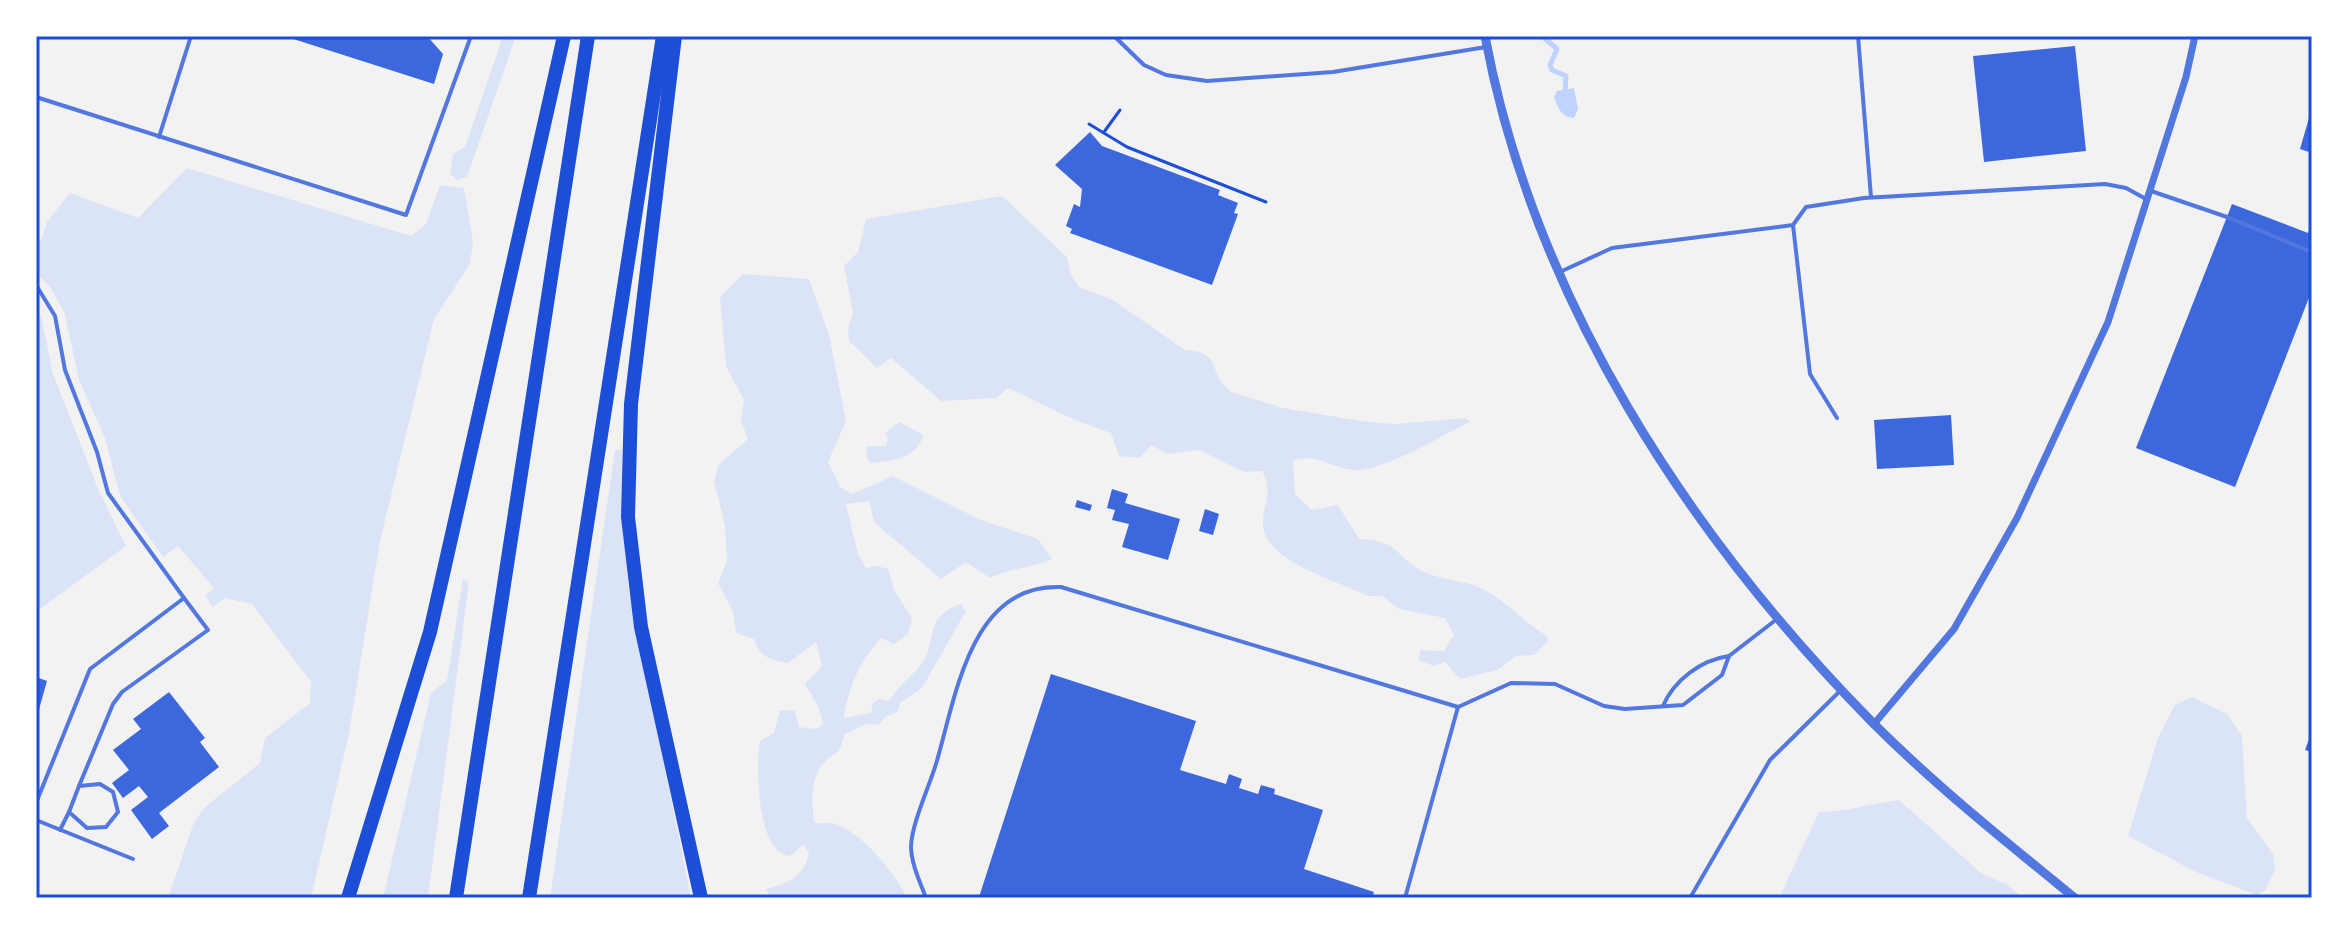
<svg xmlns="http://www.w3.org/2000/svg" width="2348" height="934" viewBox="0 0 2348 934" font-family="'Source Sans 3',sans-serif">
	<rect width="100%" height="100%" fill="#f2f2f2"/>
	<!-- green -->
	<g fill="#dbe4f7">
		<polygon points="503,36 516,36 467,177 456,180 450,173 453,154 465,147"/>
		<polygon points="187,168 411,236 426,224 440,185 464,188 473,241 470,264 434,319 380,541 349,733 311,898 168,898 194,822 205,807 260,763 265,738 310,703 311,682 252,604 225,598 213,607 205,596 214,588 178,546 163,557 120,496 105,438 79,380 65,314 51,288 36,272 36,240 41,241 47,222 70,193 138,218"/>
		<path d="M1002,196L1067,257L1070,273L1079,287L1113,300L1185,350L1200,352L1210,358L1221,382L1231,392L1283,408L1367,422L1396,424L1465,418L1470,422C1442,435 1383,472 1354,470C1331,468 1317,453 1293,460L1295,494L1312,510L1338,505L1359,539C1401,541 1391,553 1422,571C1440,580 1463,580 1481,588C1506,600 1523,622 1546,635L1548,641L1534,655L1516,656L1497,670L1460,679L1445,662L1434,666L1418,660L1421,650L1444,651L1454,635L1445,618L1399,609L1382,596H1368C1338,581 1266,562 1263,526C1262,505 1274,491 1262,471L1244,472L1199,450L1168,454L1151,445L1140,458L1119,456L1111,433L1077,421L1008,388L997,398L941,401L891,358L877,368L849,341L848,328L853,313L844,266L858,252L866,219Z"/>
		<path d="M743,274L809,279L829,335L846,421L828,462L840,487L852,494L893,476L981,520L1038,539L1052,559C1031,568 1010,568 990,578L966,562L941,579L874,522L869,501L846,504L858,554L866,568L877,566L888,569L895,592L912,618L908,634L894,644L881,638C859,663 849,685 844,718L871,713L873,703L879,699L889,701C897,687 911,677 922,663C939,640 922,617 961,604L966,611L922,688L900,703L897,713L886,716L879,725L866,724L845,734L839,751C810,767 811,792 814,822C821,825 825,822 832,823C861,830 895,873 907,898H770L766,889C788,883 804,877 809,853L803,845L790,856C756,853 756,767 760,741L774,733L780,710L795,711L799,727L817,729L823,724L819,708L805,684L822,666L816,642L788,663C770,660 759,657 754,639L736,633L733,612L718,583L727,561L725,525L714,481L719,464L748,439L741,421L744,400L726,366L720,297Z"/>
		<polygon points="36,308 42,320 53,374 99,491 126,546 36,612"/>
		<path d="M899,422L924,435C914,460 893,461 870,463L866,455L867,446H886L888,439L885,433Z"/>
		<polygon points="615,450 622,450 623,529 629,590 691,898 550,898"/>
		<polygon points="463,579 469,582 428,898 383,898 431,693 447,680"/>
		<polygon points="2192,697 2227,714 2242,736 2247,818 2273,854 2275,871 2265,890 2257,895 2196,872 2128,836 2158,738 2175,705"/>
		<path d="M1899,800L1982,874L2006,884L2024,898H1779L1819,812C1848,812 1871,803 1899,800Z"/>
	</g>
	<!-- water -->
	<path fill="#bfd3fe" d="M1574,88L1578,109L1574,118C1561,117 1558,108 1554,97L1557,91Z"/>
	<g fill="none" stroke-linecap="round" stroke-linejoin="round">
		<!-- stream -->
		<polyline stroke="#bfd3fe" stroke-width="5" points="1542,36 1557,49 1550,65 1552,70 1566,76 1565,93"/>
	</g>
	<!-- building -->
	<g fill="#3d67dc">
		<polygon points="284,36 427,36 443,54 434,84"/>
		<polygon points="2075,46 2086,151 1984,162 1973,56"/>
		<polygon points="2311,111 2312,111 2312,153 2300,149"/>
		<polygon points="1090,132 1102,146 1220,190 1218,195 1238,203 1234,213 1238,214 1212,285 1070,233 1072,229 1066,226 1074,204 1080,207 1082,189 1055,165"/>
		<polygon points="2232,204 2308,233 2312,224 2312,290 2235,487 2136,448"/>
		<polygon points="1951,415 1954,465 1877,469 1874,420"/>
		<polygon points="1112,489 1128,494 1125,503 1180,519 1168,560 1122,547 1129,524 1112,520 1115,510 1107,508"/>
		<polygon points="1077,500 1092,505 1090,511 1075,507"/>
		<polygon points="1205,509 1219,514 1213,535 1199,531"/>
		<polygon points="1051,674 1196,721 1180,770 1226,784 1229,774 1242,779 1239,788 1258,794 1261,785 1275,789 1274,794 1323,810 1304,869 1374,892 1372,898 979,897"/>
		<polygon points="36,677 47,681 36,720"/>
		<polygon points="169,692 205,738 200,742 219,767 159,813 169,826 152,839 131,810 148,797 139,786 123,798 112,783 129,770 113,750 141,729 133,719"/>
		<polygon points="2312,731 2312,752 2305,750"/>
	</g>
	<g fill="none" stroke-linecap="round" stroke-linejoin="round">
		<!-- path -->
		<g stroke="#1d4ed8" stroke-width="3">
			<polyline points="1089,124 1127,147 1266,202"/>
			<polyline points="1104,132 1120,110"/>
		</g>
		<!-- service -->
		<g stroke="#5277de" stroke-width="4">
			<polyline points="1114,36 1144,65 1166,75 1207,81 1333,72 1486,47"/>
			<polyline points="1858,36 1871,197"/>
			<polyline points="36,97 406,215 471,36"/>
			<polyline points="159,137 191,36"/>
			<polyline points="2151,191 2227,217 2312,252"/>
			<polyline points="1562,271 1612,248 1793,225"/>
			<polyline points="36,285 55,316 65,370 97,452 108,493 184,598 90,669 36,803"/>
			<polyline points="1837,418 1810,374 1793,225 1806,207 1864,198 2105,184 2126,188 2146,199"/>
			<path d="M1663,706C1674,680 1701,660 1729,656"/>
			<polygon points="100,784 113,792 118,812 106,827 87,828 69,812 79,786"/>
			<polyline points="79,786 113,704 122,692 208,630 184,598"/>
			<polyline points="36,820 133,859"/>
			<polyline points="60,830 69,812"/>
			<path d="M926,898C920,882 911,863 911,846C912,823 929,787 936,764C956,697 970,583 1061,587L1458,707L1511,683L1555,684L1604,706L1625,709L1683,705L1722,675L1729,656L1777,619"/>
			<polyline points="1405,898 1458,707"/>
			<polyline points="1690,898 1770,760 1840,691"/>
		</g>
		<!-- minor -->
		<polyline stroke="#5277de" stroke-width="7" points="1874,724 1954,629 2017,518 2108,322 2186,77 2195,36"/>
		<!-- tertiary -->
		<path stroke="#5277de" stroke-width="9" d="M1485,36C1534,299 1688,535 1873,723C1936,786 2006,842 2075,898"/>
		<!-- motorway -->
		<g stroke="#1d4ed8" stroke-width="14">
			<polyline points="675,36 631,404 628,517 641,627 701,898"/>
			<polyline points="348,898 430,632 564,36"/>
			<polyline points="456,898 588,36"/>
			<polyline points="529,898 663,36"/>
		</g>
	</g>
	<!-- border -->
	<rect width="2348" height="934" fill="none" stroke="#ffffff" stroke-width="76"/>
	<rect x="38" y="38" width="2272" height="858" fill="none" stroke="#1d4ed8" stroke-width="3"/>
</svg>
